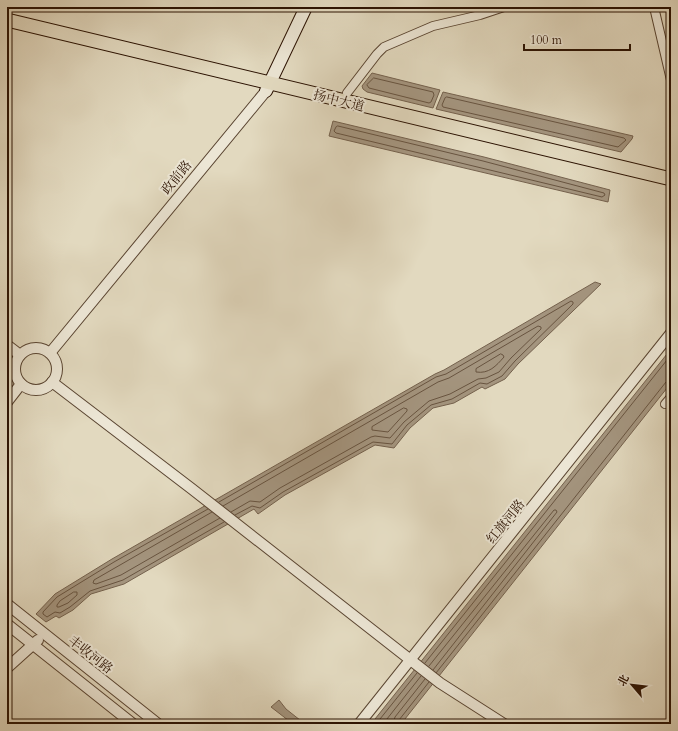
<svg xmlns="http://www.w3.org/2000/svg" width="678" height="731" viewBox="0 0 678 731" font-family="Cardo,'Noto Serif SC',serif">
	<rect width="100%" height="100%" fill="#e2d9bf"/>
	<filter id="stains"><feTurbulence type="fractalNoise" baseFrequency=".005" numOctaves="4"/><feColorMatrix values="0 0 0 0 .2 0 0 0 0 .09 0 0 0 0 .02 0 0 0 .5 -.17"/></filter>
	<radialGradient id="worn" r=".72"><stop offset=".6" stop-color="#630" stop-opacity="0"/><stop offset="1" stop-color="#630" stop-opacity=".3"/></radialGradient>
	<!-- water -->
	<g fill="#a4957f" stroke="#74614d">
		<polygon points="372,73 440,90 433,108 367,92 363,89 362,86"/>
		<polygon points="443,92 633,136 632,139 621,152 436,109"/>
		<polygon points="333,121 484,157 610,190 608,202 329,136"/>
		<polygon points="595,282 601,284 518,364 505,379 485,389 482,387 454,403 433,408 410,428 394,448 375,445 285,495 258,514 254,509 124,584 91,594 73,610 59,618 56,616 46,622 36,614 55,594 112,559 435,374 444,370"/>
		<polygon points="671,349 671,383 401,724 371,724"/>
		<polygon points="279,700 286,709 305,724 293,724 271,707"/>
	</g>
	<g fill="none" stroke-linecap="round" stroke-linejoin="round">
		<!-- shore -->
		<g stroke="#685440" stroke-width="1">
			<polygon points="374,78 433,92 434,95 431,102 429,103 369,88 367,85"/>
			<polygon points="447,97 624,138 626,140 618,147 443,107 442,105 445,98"/>
			<polygon points="338,126 483,161 604,193 605,195 602,197 336,133 334,131 336,127"/>
			<path d="M501,354L503,355L504,357C496,366 489,374 476,372V369Z"/>
			<polygon points="404,408 407,409 407,411 388,432 372,430 372,427"/>
			<polyline points="219,502 436,377 446,374 571,301 573,302 573,304 515,361 502,376 487,384 480,383 452,399 431,405 407,425 392,444 373,442 283,492 260,508 252,506 235,515"/>
			<polyline points="223,506 438,382 449,378 538,326 541,327 541,329 511,358 499,372 486,378 478,379 450,394 429,401 404,422 390,438 375,436 371,437 280,488 260,502 250,501 231,512"/>
			<polyline points="208,509 114,562 57,597 43,612 43,614 47,617 55,612 60,613 70,607 90,591 123,580 224,522"/>
			<polyline points="212,512 94,580 93,583 96,584 121,575 220,518"/>
			<polygon points="74,592 77,592 77,595 68,603 59,607 57,607 57,605 60,601"/>
			<polyline points="425,663 671,355"/>
			<polyline points="429,666 554,510 556,510 557,512 433,670"/>
			<polyline points="436,673 666,382 671,380"/>
			<polyline points="376,724 417,673"/>
			<polyline points="383,724 421,676"/>
			<polyline points="393,724 395,717 425,679"/>
			<polyline points="398,724 399,720 429,682"/>
		</g>
		<!-- minor casing -->
		<g stroke="#594431" stroke-width="10">
			<g id="minor">
				<polyline points="654,7 671,80"/>
				<polyline points="347,93 377,54 384,47 433,26 480,15 504,7"/>
				<polyline points="665,404 671,397"/>
			</g>
		</g>
		<!-- tertiary casing -->
		<g stroke="#594431" stroke-width="12">
			<g id="tertiary">
				<polyline points="7,345 20,355"/>
				<circle cx="36" cy="369" r="21"/>
				<polyline points="50,353 266,91"/>
				<polyline points="52,382 192,489 440,683 504,724"/>
				<polyline points="7,402 21,384"/>
				<polyline points="7,604 158,724"/>
				<polyline points="7,624 133,724"/>
				<polyline points="7,668 38,640"/>
				<polyline points="359,724 671,333"/>
			</g>
		</g>
		<!-- secondary casing -->
		<g stroke="#2b1202" stroke-width="14">
			<polyline id="secondary" points="266,91 306,7"/>
		</g>
		<!-- primary casing -->
		<g stroke="#2b1202" stroke-width="15">
			<polyline id="primary" points="7,20 671,179"/>
		</g>
		<!-- minor -->
		<use href="#minor" stroke="#ece6d5" stroke-width="8"/>
		<!-- tertiary -->
		<use href="#tertiary" stroke="#ece6d5" stroke-width="10"/>
		<!-- secondary -->
		<use href="#secondary" stroke="#ece6d5" stroke-width="12"/>
		<!-- primary -->
		<use href="#primary" stroke="#e2d9bf" stroke-width="13"/>
	</g>
	<g text-anchor="middle" stroke-width="4" stroke-linejoin="round" paint-order="stroke">
		<!-- street labels -->
		<g font-size="13" fill="#2b1202" stroke="#ece6d5">
			<text transform="translate(339 100) rotate(14)" y="5">扬中大道</text>
			<text transform="translate(176 177) rotate(-51)" y="5">政前路</text>
			<text transform="translate(505 521) rotate(-51)" y="5">红旗河路</text>
			<text transform="translate(91 654) rotate(38)" y="5">丰收河路</text>
		</g>
	</g>
	<!-- margin -->
	<rect width="678" height="731" fill="none" stroke="#e2d9bf" stroke-width="24"/>
	<rect x="8" y="8" width="662" height="715" fill="none" stroke="#2b1202" stroke-width="2"/>
	<rect x="12" y="12" width="654" height="707" fill="none" stroke="#2b1202"/>
	<!-- north arrow -->
	<g transform="translate(632 685) rotate(298)" stroke="#ece6d5" stroke-width="3" paint-order="stroke">
	<path d="M0-3L7 15L0 10L-7 15Z" fill="#2b1202"/>
	<text y="-6" font-size="11" font-weight="bold" text-anchor="middle" fill="#2b1202">北</text>
	</g>
	<!-- scale -->
	<path d="M524 44v6h106v-6" fill="none" stroke="#2b1202" stroke-width="2"/>
	<text x="530" y="44" font-size="12" fill="#2b1202" stroke="#ece6d5" stroke-width="3" paint-order="stroke">100 m</text>
	<rect width="100%" height="100%" filter="url(#stains)"/>
	<rect width="100%" height="100%" fill="url(#worn)"/>
</svg>
